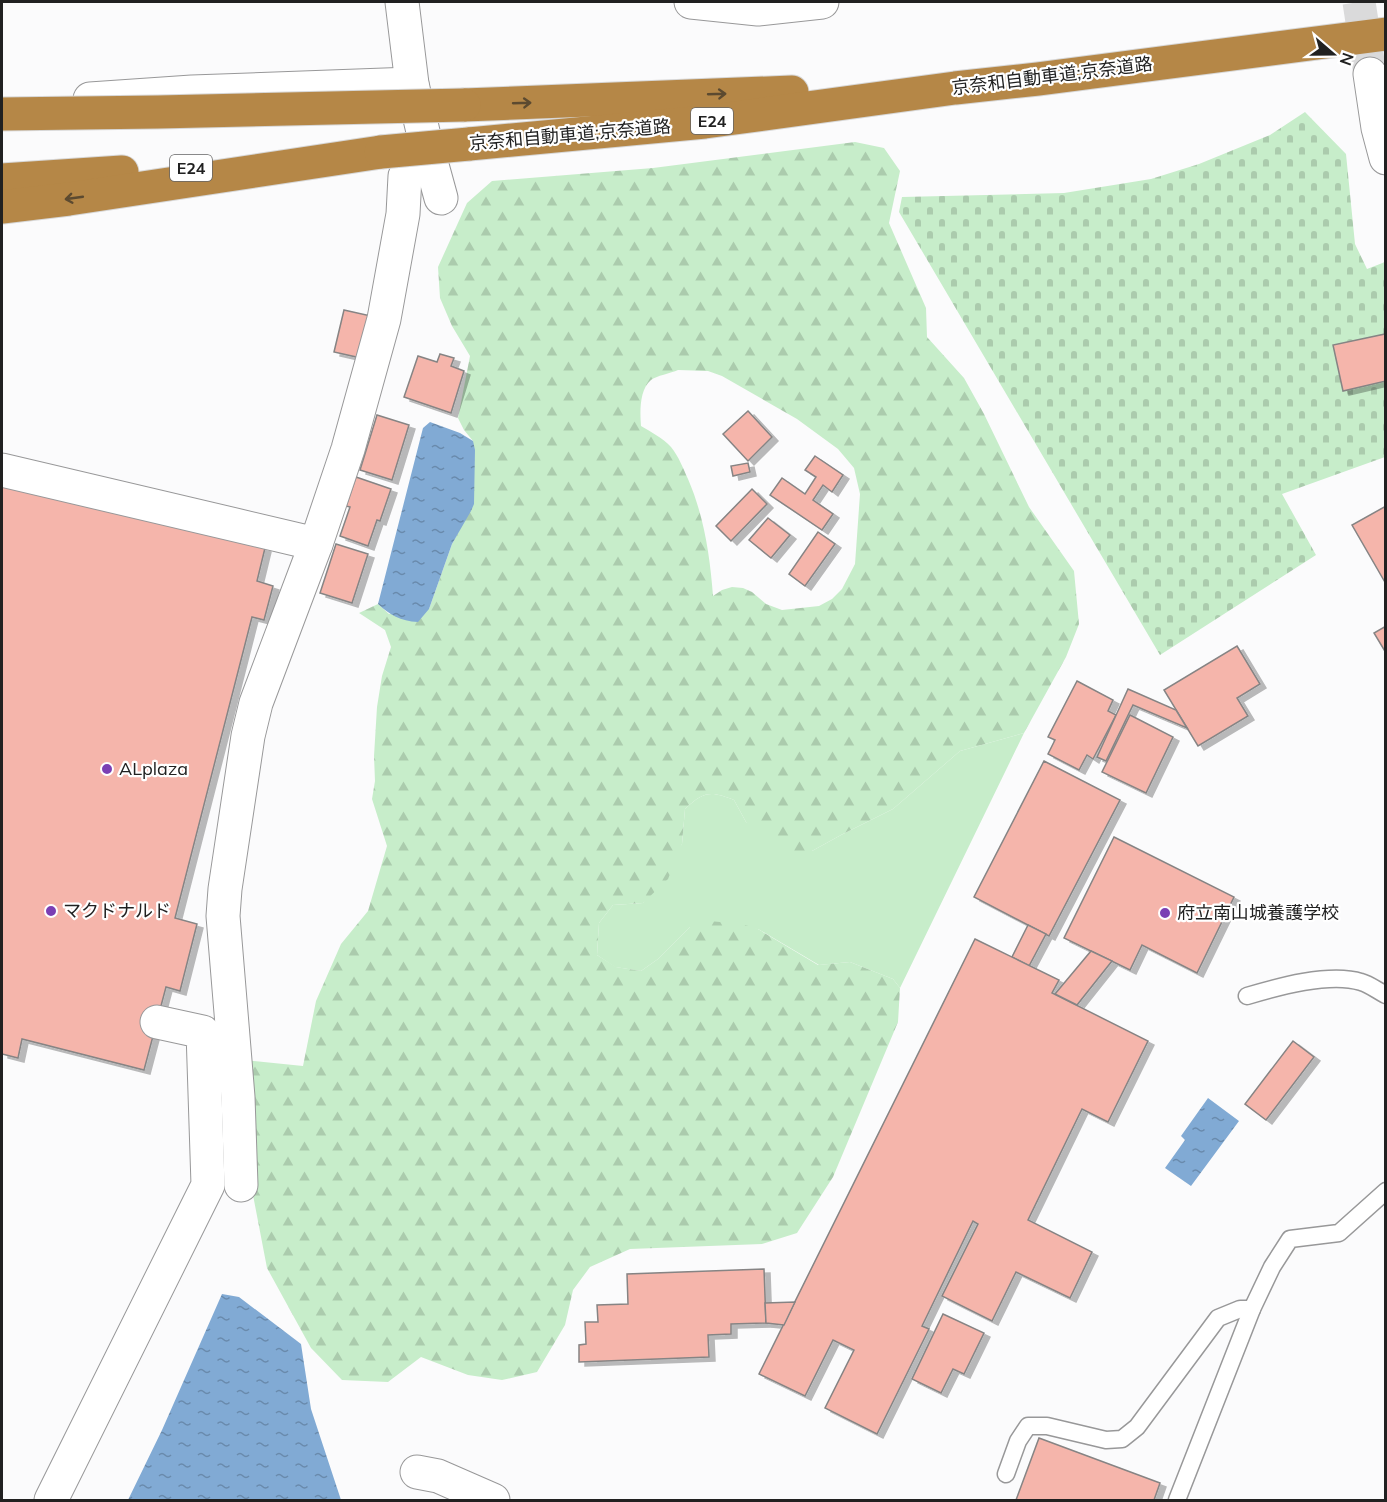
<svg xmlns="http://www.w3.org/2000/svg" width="1387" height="1502" viewBox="0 0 1387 1502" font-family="Mulish,'Noto Sans JP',sans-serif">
	<defs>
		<pattern id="forest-firs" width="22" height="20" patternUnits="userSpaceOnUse" patternTransform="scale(1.5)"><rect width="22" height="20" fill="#c7edca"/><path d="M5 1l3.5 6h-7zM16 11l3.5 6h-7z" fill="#abcbad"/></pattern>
		<pattern id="cemetery-stones" width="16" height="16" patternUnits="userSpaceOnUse" patternTransform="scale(1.5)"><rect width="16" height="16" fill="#c7edca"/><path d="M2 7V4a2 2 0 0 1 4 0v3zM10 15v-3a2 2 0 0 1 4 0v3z" fill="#abcbad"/></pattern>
		<pattern id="water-ripples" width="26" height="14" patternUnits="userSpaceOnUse" patternTransform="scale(1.5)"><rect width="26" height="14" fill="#81aad4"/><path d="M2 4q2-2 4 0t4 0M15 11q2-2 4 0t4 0" fill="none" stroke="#698aac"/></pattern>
		<filter id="shadow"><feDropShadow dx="6" dy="4" stdDeviation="0" flood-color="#0004"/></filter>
	</defs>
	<rect width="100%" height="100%" fill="#fbfbfc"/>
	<!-- green -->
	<path fill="#c7edca" d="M1024,733L900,988L893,979L850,962L819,965L758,929L690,927L658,959L641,971L615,967L597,955L599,923L613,905L643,903L682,844L685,809C704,791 711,791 734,800L746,822L812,851L841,835L893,809L960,751Z"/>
	<!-- forest -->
	<path fill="url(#forest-firs)" fill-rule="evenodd" d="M855,142L884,148L900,171L889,223L926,308L927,337L964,378L984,414L1029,507L1074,571L1079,624L1066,657L1024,733L960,751L893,809L841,835L812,851L789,852L773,842L746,822L734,800C711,791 704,791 685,809L682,844L668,879L643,903L613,905L599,923L597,955L616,967L641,971L658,959L690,927L709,921L742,924L758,929L818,965L850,962L893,979L900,988L898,1022L833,1177L797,1233L762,1244L630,1249L590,1267L573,1290L565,1325L537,1372L502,1380L468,1375L421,1357L388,1382L342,1380L311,1348L267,1268L253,1195L243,1060L303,1066L316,1001L341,944L368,911L387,846L372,799L375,781L374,756L377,707L382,676L391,647L385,630L359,613L378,604L389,614L429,609L452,544L459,531L473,441L464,430L458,418L470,356L452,326L440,298L438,267L467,203L492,181L653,168ZM678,370L708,371L722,376L797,419L838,449L854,468L860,494L855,564L842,589L832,599L819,606L782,610L766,604L752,592L743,588L732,587L722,590L713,596C710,556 704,516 688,479C683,468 679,457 671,447C663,438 651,432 641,426C640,413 639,390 651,380C656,376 671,373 678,370Z"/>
	<!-- cemetery -->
	<polygon fill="url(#cemetery-stones)" points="1305,112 1346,154 1355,244 1367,269 1385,262 1385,457 1282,494 1316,555 1160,655 899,212 902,197 1064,193 1151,179 1199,164 1270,135"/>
	<!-- water -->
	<g fill="url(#water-ripples)">
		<path d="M430,422L460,433L473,441L475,450L474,504L471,511L452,544L429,609L418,622C400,621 390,615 378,604L423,428Z"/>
		<polygon points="1208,1098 1239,1121 1191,1186 1165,1168 1185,1140 1181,1136"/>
		<polygon points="222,1294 239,1297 301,1344 311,1409 341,1500 128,1500 162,1430"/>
	</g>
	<!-- building -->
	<g fill="#f5b5ab" stroke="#868484" stroke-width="1.5" filter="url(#shadow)">
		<polygon points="344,310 371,316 361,358 334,352"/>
		<polygon points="1385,334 1386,381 1343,391 1333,345"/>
		<polygon points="440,354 454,358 451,366 464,371 451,413 404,397 418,356 437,362"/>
		<polygon points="748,411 772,437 748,461 723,434"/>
		<polygon points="377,415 409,425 392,480 360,470"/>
		<polygon points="815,456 843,475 832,492 823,485 813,500 833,514 822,530 770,495 782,478 805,494 816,477 805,470"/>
		<polygon points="748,463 750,472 733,476 731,466"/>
		<polygon points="356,477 391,489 380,521 377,520 368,546 340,536 350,507 346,506"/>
		<polygon points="2,483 265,548 257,581 273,586 264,620 252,617 175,918 197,924 180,991 166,987 144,1070 22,1039 18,1058 2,1054"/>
		<polygon points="752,489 767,504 731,541 716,526"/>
		<polygon points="1386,506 1386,584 1352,525"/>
		<polygon points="768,518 790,535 771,558 749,540"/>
		<polygon points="818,532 835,544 805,586 789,574"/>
		<polygon points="336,544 368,554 352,603 320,593"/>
		<polygon points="1386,626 1386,653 1374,633"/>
		<polygon points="1237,646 1260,684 1237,698 1248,716 1198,746 1164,690"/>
		<polygon points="1077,681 1113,700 1108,711 1116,715 1093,759 1087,755 1079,770 1048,754 1055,740 1048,737"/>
		<polygon points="1128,689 1176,710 1187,728 1133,705 1106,761 1097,757"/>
		<polygon points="1130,715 1173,737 1146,793 1102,772"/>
		<polygon points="1044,761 1120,800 1049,936 974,897"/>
		<polygon points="1114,837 1234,897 1197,973 1142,945 1130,970 1064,938"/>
		<polygon points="1028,925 1046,934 1029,966 1012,957"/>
		<polygon points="975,939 1059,980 1052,993 1148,1041 1108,1122 1082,1109 1028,1220 1092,1252 1070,1298 1016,1272 992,1321 942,1296 978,1224 973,1221 922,1326 929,1329 877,1434 825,1408 854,1350 833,1340 805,1396 759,1374"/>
		<polygon points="1091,951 1112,961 1077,1005 1055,994"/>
		<polygon points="1293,1041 1314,1057 1266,1120 1245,1104"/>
		<polygon points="764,1269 766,1323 731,1324 731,1334 708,1335 709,1357 579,1362 579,1345 586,1344 585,1322 598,1322 597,1305 628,1304 627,1274"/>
		<polygon points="795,1302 784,1325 766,1323 765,1303"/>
		<polygon points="943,1314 984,1333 964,1374 953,1369 941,1393 912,1379"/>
		<polygon points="1039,1438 1160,1483 1154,1500 1016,1500"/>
	</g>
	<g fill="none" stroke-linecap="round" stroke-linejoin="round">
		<!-- street-tunnel -->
		<polyline stroke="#dadadb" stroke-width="33" stroke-dasharray="33 16" stroke-linecap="butt" points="1359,2 1370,74"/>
		<!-- lane casing -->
		<g stroke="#989899" stroke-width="19">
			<g id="lane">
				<path d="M1247,996C1277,987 1330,972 1361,982C1369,984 1378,991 1386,995"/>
				<polyline points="1006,1474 1018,1441 1028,1426 1047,1426 1106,1440 1122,1439 1137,1427 1218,1318 1240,1309 1252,1309"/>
				<polyline points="1177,1500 1252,1309 1272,1267 1290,1239 1339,1233 1386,1191"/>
			</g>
		</g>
		<!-- street casing -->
		<g stroke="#989899" stroke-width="35">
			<g id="street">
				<polyline points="402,2 412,84 424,136 441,198"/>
				<polyline points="691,2 758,9 822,2"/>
				<polyline points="1370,74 1378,128 1386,158"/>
				<polyline points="90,99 192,92 412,84"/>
				<polyline points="2,470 316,544"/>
				<polyline points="241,1185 238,1097 223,916 225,889 248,736 256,703 316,544 348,449 384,319 403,214 405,176 424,136"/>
				<polyline points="417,1472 438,1476 493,1500"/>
				<polyline points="51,1500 208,1185 203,1032 157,1022"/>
			</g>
		</g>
		<!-- highway casing -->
		<g stroke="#d7d7d7" stroke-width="35">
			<g id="highway">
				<polyline points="464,105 792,92"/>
				<polyline points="469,144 705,122 955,88 1038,79 1386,34"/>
				<polyline points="2,180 122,172"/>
				<polyline points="2,207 69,199 381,152"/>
			</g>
		</g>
		<!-- lane -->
		<use href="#lane" stroke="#fff" stroke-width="16"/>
		<!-- street -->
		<use href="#street" stroke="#fff" stroke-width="33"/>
		<!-- highway -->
		<use href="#highway" stroke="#b58747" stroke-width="33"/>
		<!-- highway-bridge casing -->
		<g stroke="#d7d7d7" stroke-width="35" stroke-linecap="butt">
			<g id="highway-bridge">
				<polyline points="2,114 158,112 464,105"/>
				<polyline points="381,152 469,144"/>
			</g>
		</g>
		<!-- highway-bridge -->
		<use href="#highway-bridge" stroke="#b58747" stroke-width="33"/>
	</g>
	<!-- one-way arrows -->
	<defs><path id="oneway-shaft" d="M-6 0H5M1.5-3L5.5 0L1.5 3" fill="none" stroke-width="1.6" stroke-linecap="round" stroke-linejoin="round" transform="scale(1.5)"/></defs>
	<g stroke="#5c4a30">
		<use href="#oneway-shaft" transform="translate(717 94) rotate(-2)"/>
		<use href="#oneway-shaft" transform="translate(522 103) rotate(-2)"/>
		<use href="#oneway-shaft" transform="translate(74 198) rotate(172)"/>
	</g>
	<!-- markers -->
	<g fill="#7b3fb4" stroke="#fff" stroke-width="2">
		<circle cx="107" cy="769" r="6"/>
		<circle cx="51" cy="911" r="6"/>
		<circle cx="1165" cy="913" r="6"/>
	</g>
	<g text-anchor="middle" stroke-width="4.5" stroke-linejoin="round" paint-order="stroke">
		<!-- shield labels -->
		<g fill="#fff" stroke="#646464" stroke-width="1.5">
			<rect x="691" y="108" width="42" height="26" rx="4.5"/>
			<rect x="170" y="155" width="42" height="26" rx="4.5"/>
		</g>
		<g font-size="16" font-weight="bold" fill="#212121">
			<text x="712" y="127">E24</text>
			<text x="191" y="174">E24</text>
		</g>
		<!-- street labels -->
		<g font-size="18" fill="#212121" stroke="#fff">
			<text transform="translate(1052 76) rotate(-7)" y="6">京奈和自動車道;京奈道路</text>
			<text transform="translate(570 135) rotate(-5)" y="6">京奈和自動車道;京奈道路</text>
		</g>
		<!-- poi labels -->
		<g font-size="18" fill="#212121" stroke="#fff" text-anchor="start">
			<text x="119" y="775">ALplaza</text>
			<text x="63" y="917">マクドナルド</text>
			<text x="1177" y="919">府立南山城養護学校</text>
		</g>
	</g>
	<!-- border -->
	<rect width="1387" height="1502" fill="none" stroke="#212121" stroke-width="6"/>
	<!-- north arrow -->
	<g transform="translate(1333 54) rotate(110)" stroke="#ffffff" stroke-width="4.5" paint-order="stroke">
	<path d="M0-4.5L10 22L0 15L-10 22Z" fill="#212121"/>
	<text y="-9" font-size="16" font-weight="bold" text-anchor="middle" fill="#212121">N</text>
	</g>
</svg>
